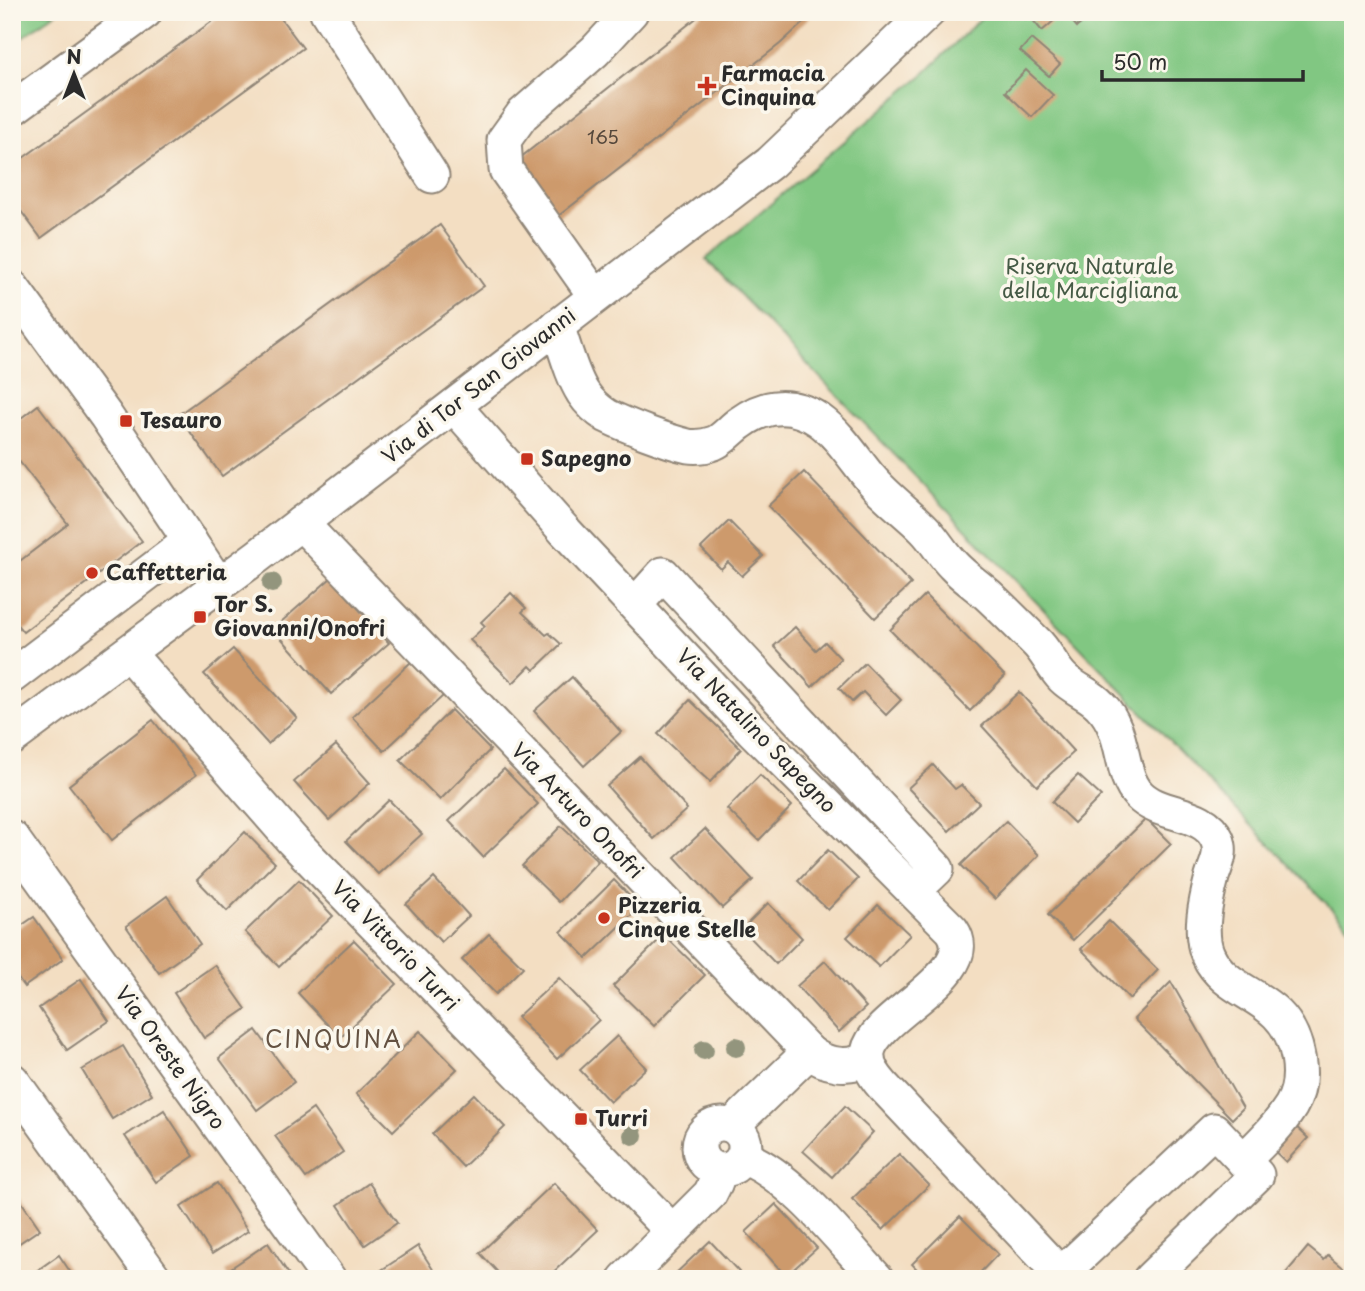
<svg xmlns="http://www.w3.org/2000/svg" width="1365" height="1291" viewBox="0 0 1365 1291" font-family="'Playpen Sans',sans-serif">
	<rect width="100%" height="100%" fill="#fbf7ec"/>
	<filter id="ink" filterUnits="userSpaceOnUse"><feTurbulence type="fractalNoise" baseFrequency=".0143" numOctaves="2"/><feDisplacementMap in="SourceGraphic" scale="14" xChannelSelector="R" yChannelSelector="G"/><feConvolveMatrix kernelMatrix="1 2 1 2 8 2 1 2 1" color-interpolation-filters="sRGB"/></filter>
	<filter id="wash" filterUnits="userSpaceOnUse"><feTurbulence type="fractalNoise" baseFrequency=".00686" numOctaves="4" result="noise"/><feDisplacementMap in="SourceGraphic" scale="28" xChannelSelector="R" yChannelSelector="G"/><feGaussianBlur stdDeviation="1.57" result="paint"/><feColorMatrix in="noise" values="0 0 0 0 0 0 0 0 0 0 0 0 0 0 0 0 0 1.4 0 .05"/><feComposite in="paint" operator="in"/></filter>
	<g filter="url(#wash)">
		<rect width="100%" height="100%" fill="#f3dec2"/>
		<!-- green -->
		<g fill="#81c782" stroke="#567956" stroke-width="2">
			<polygon points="12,12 57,12 12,45"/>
			<polygon points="987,12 1353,12 1353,931 706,259 926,72"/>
		</g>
		<g id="blocks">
			<!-- building -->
			<g fill="#cd9a6c">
				<polygon points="225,12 276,12 303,48 41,238 12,199 12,166"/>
				<polygon points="704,12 815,12 780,44 553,220 510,166"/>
				<polygon points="1026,12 1064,12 1042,31"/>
				<polygon points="1064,12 1095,12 1077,27"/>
				<polygon points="1031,39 1060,64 1049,76 1020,51"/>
				<polygon points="1026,70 1053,95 1032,117 1005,92"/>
				<polygon points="440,225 484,286 222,476 178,415"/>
				<polygon points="38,405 142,541 23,632 12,618 12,567 68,524 12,452 12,425"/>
				<polygon points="804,472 911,584 875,618 768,506"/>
				<polygon points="729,521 763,556 742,576 728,562 721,569 701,548"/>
				<polygon points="331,578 389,643 331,694 273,629"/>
				<polygon points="511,593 526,608 522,612 546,635 549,633 561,644 534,670 530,666 513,683 470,640 485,626 481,622"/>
				<polygon points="925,595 1005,676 970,711 890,630"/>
				<polygon points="795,627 816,650 825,642 841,659 812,687 774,646"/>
				<polygon points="233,649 297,718 268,744 204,674"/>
				<polygon points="411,662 443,696 384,751 352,717"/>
				<polygon points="865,663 901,700 886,715 863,692 852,702 839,688"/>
				<polygon points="572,677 621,732 584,766 534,711"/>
				<polygon points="1019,692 1074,752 1037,786 982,726"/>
				<polygon points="690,700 741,749 710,782 658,734"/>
				<polygon points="451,710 490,750 440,800 400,760"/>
				<polygon points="153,720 196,775 112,840 69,785"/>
				<polygon points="336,745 370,783 329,820 294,782"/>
				<polygon points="640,757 687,809 654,839 607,786"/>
				<polygon points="933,765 955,789 961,785 979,803 949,831 908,788"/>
				<polygon points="504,769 538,804 483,857 449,821"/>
				<polygon points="760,775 792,806 759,840 727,809"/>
				<polygon points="1078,775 1101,796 1074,823 1052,802"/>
				<polygon points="389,800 422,834 378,874 346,841"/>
				<polygon points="1146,819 1171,844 1073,940 1048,915"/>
				<polygon points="1006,821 1039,855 995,899 961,865"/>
				<polygon points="561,826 598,861 559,902 522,866"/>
				<polygon points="705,829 753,880 722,908 675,857"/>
				<polygon points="245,832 275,863 227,911 197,880"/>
				<polygon points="828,850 858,879 828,910 798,881"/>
				<polygon points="434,878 469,916 441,942 406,904"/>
				<polygon points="299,880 333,916 279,967 245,932"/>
				<polygon points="614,880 640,907 587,958 561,932"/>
				<polygon points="167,896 200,944 159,973 126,926"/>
				<polygon points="768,903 802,938 776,964 742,929"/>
				<polygon points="878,905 910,935 879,967 847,937"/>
				<polygon points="34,917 63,959 24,987 12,970 12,932"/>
				<polygon points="1109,921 1158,970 1130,999 1081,949"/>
				<polygon points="489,934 523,967 496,994 462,960"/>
				<polygon points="664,935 705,975 654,1026 613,986"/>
				<polygon points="354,940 397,984 340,1038 298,993"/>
				<polygon points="825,961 866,1007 839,1032 797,986"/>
				<polygon points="215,965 246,1009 204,1038 174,993"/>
				<polygon points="559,978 599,1020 557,1059 517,1017"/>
				<polygon points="81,979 109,1021 67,1050 39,1008"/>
				<polygon points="1171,982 1243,1108 1232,1119 1134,1019"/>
				<polygon points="256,1030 294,1082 257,1110 219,1058"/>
				<polygon points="420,1031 457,1069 393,1131 356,1094"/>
				<polygon points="617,1036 646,1068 610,1102 580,1070"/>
				<polygon points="123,1046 152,1094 112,1119 82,1070"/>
				<polygon points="474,1094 505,1127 463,1167 432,1134"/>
				<polygon points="845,1106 873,1132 832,1177 803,1151"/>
				<polygon points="313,1109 343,1152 306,1178 275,1136"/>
				<polygon points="164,1110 194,1156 156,1182 125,1136"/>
				<polygon points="1291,1122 1308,1138 1286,1162 1269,1146"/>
				<polygon points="899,1154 929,1185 883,1230 852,1199"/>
				<polygon points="217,1183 248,1231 212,1254 181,1207"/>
				<polygon points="369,1183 397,1223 365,1245 338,1205"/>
				<polygon points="554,1183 598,1230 546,1279 504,1279 480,1253"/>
				<polygon points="12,1188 40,1229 12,1248"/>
				<polygon points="776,1204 817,1248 786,1276 746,1232"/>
				<polygon points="960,1216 998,1254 974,1279 926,1279 912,1264"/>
				<polygon points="710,1241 739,1272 732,1279 676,1279 673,1276"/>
				<polygon points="268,1243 292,1279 229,1279 225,1272"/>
				<polygon points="418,1246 439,1279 377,1279 374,1275"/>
				<polygon points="1308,1247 1324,1260 1328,1255 1345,1269 1339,1276 1342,1279 1281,1279"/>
				<polygon points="59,1255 75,1279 25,1279"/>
			</g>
		</g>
	</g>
	<g filter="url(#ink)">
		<use href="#blocks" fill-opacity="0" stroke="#8f8476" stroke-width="2"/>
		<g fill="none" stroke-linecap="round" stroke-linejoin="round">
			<!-- minor casing -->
			<g stroke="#8f8476" stroke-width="37">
				<g id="minor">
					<polyline points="327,12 432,176"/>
					<polyline points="12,109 145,12"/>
					<polyline points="12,287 106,416 219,585"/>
					<polyline points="595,296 506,170 504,140 522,115 595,51 631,12"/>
					<path d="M557,326C565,348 571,374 583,393C589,402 599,411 607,416C627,426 666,441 688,446C696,447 706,446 714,443C724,439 731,429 740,423C765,404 792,402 819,420C840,435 855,460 871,479C887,498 907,512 924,529C935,540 942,554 953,565C963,576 977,585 988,595C1004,610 1020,626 1035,641C1047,652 1052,667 1063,678C1074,689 1090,694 1100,705C1127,732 1118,773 1139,795C1160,817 1204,810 1217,839C1223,853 1216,864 1212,877C1206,900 1198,933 1208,955C1222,986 1255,992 1277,1014C1299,1036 1307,1079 1291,1106C1278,1127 1260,1144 1243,1161"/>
					<path d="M454,406L564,530L752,730L952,930C982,974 875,1014 868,1052C866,1064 875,1077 883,1086L1065,1279"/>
					<path d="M301,523L809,1052C825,1065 849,1069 868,1058"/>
					<polyline points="635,605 663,574 937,869 914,891"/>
					<polyline points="128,653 293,841 672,1231"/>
					<polyline points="12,676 190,541"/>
					<polyline points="12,738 258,556 770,163 928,12"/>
					<polyline points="12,838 329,1279"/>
					<polyline points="12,1080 155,1279"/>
					<circle cx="722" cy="1147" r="23"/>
					<polyline points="732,1126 809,1052"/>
					<path d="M743,1157C792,1176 841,1240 877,1279"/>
					<polyline points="1061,1274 1214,1130 1257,1175 1150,1279"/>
					<polyline points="625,1279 710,1194 716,1182 716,1169"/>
				</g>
			</g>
			<!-- minor -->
			<use href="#minor" stroke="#fff" stroke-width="33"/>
		</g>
		<!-- trees -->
		<g fill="#93957d">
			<circle cx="272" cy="583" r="10"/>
			<circle cx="736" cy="1047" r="10"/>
			<circle cx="704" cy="1050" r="10"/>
			<circle cx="633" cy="1135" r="10"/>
		</g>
	</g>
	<!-- markers -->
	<g fill="#c8321e" stroke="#fbf7ec" stroke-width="2.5">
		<path d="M703.5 75.5h7v7h7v7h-7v7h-7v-7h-7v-7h7z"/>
		<rect x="119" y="414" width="14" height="14" rx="3.5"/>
		<rect x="520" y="452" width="14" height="14" rx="3.5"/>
		<circle cx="92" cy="573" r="7"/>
		<rect x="193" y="610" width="14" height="14" rx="3.5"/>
		<circle cx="604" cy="918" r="7"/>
		<rect x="574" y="1112" width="14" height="14" rx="3.5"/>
	</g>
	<g text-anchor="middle" stroke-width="7" stroke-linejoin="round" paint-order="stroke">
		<!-- number labels -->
		<g font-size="18" fill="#54473b">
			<text x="603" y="144">165</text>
		</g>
		<!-- poi labels -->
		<g font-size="21" font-weight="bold" fill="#2b2b2b" stroke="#fbf7ec" text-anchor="start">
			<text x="721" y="81">Farmacia<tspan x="721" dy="24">Cinquina</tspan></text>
			<text x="140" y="428">Tesauro</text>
			<text x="541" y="466">Sapegno</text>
			<text x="106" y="580">Caffetteria</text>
			<text x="214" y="612">Tor S.<tspan x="214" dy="24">Giovanni/Onofri</tspan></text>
			<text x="618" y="913">Pizzeria<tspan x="618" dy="24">Cinque Stelle</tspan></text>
			<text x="595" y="1126">Turri</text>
		</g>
		<!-- park labels -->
		<g font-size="21" fill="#455a45" stroke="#fbf7ec">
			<text x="1090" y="274">Riserva Naturale<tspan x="1090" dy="24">della Marcigliana</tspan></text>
		</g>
		<!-- street labels -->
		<g font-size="21" fill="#2b2b2b" stroke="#fbf7ec">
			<text transform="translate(479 386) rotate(-38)" y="7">Via di Tor San Giovanni</text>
			<text transform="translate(756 731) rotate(46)" y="7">Via Natalino Sapegno</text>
			<text transform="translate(577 811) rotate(46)" y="7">Via Arturo Onofri</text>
			<text transform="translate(395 946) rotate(46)" y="7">Via Vittorio Turri</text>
			<text transform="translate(170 1058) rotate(54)" y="7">Via Oreste Nigro</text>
		</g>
		<!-- neighbourhood labels -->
		<g font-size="23" letter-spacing="2" fill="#645242" stroke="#fbf7ec">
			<text x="334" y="1048">CINQUINA</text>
		</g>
	</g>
	<!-- margin -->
	<rect width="1365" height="1291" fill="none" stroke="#fbf7ec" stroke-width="42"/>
	<!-- north arrow -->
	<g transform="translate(74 74)" stroke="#fbf7ec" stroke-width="5" paint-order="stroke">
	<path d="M0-5L12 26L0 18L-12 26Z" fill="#2b2b2b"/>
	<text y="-10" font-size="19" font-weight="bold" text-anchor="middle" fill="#2b2b2b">N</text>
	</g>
	<!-- scale -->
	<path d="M1102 70v10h201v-10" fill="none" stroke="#2b2b2b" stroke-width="3.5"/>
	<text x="1113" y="70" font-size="21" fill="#2b2b2b" stroke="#fbf7ec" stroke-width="5" paint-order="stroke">50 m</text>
</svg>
